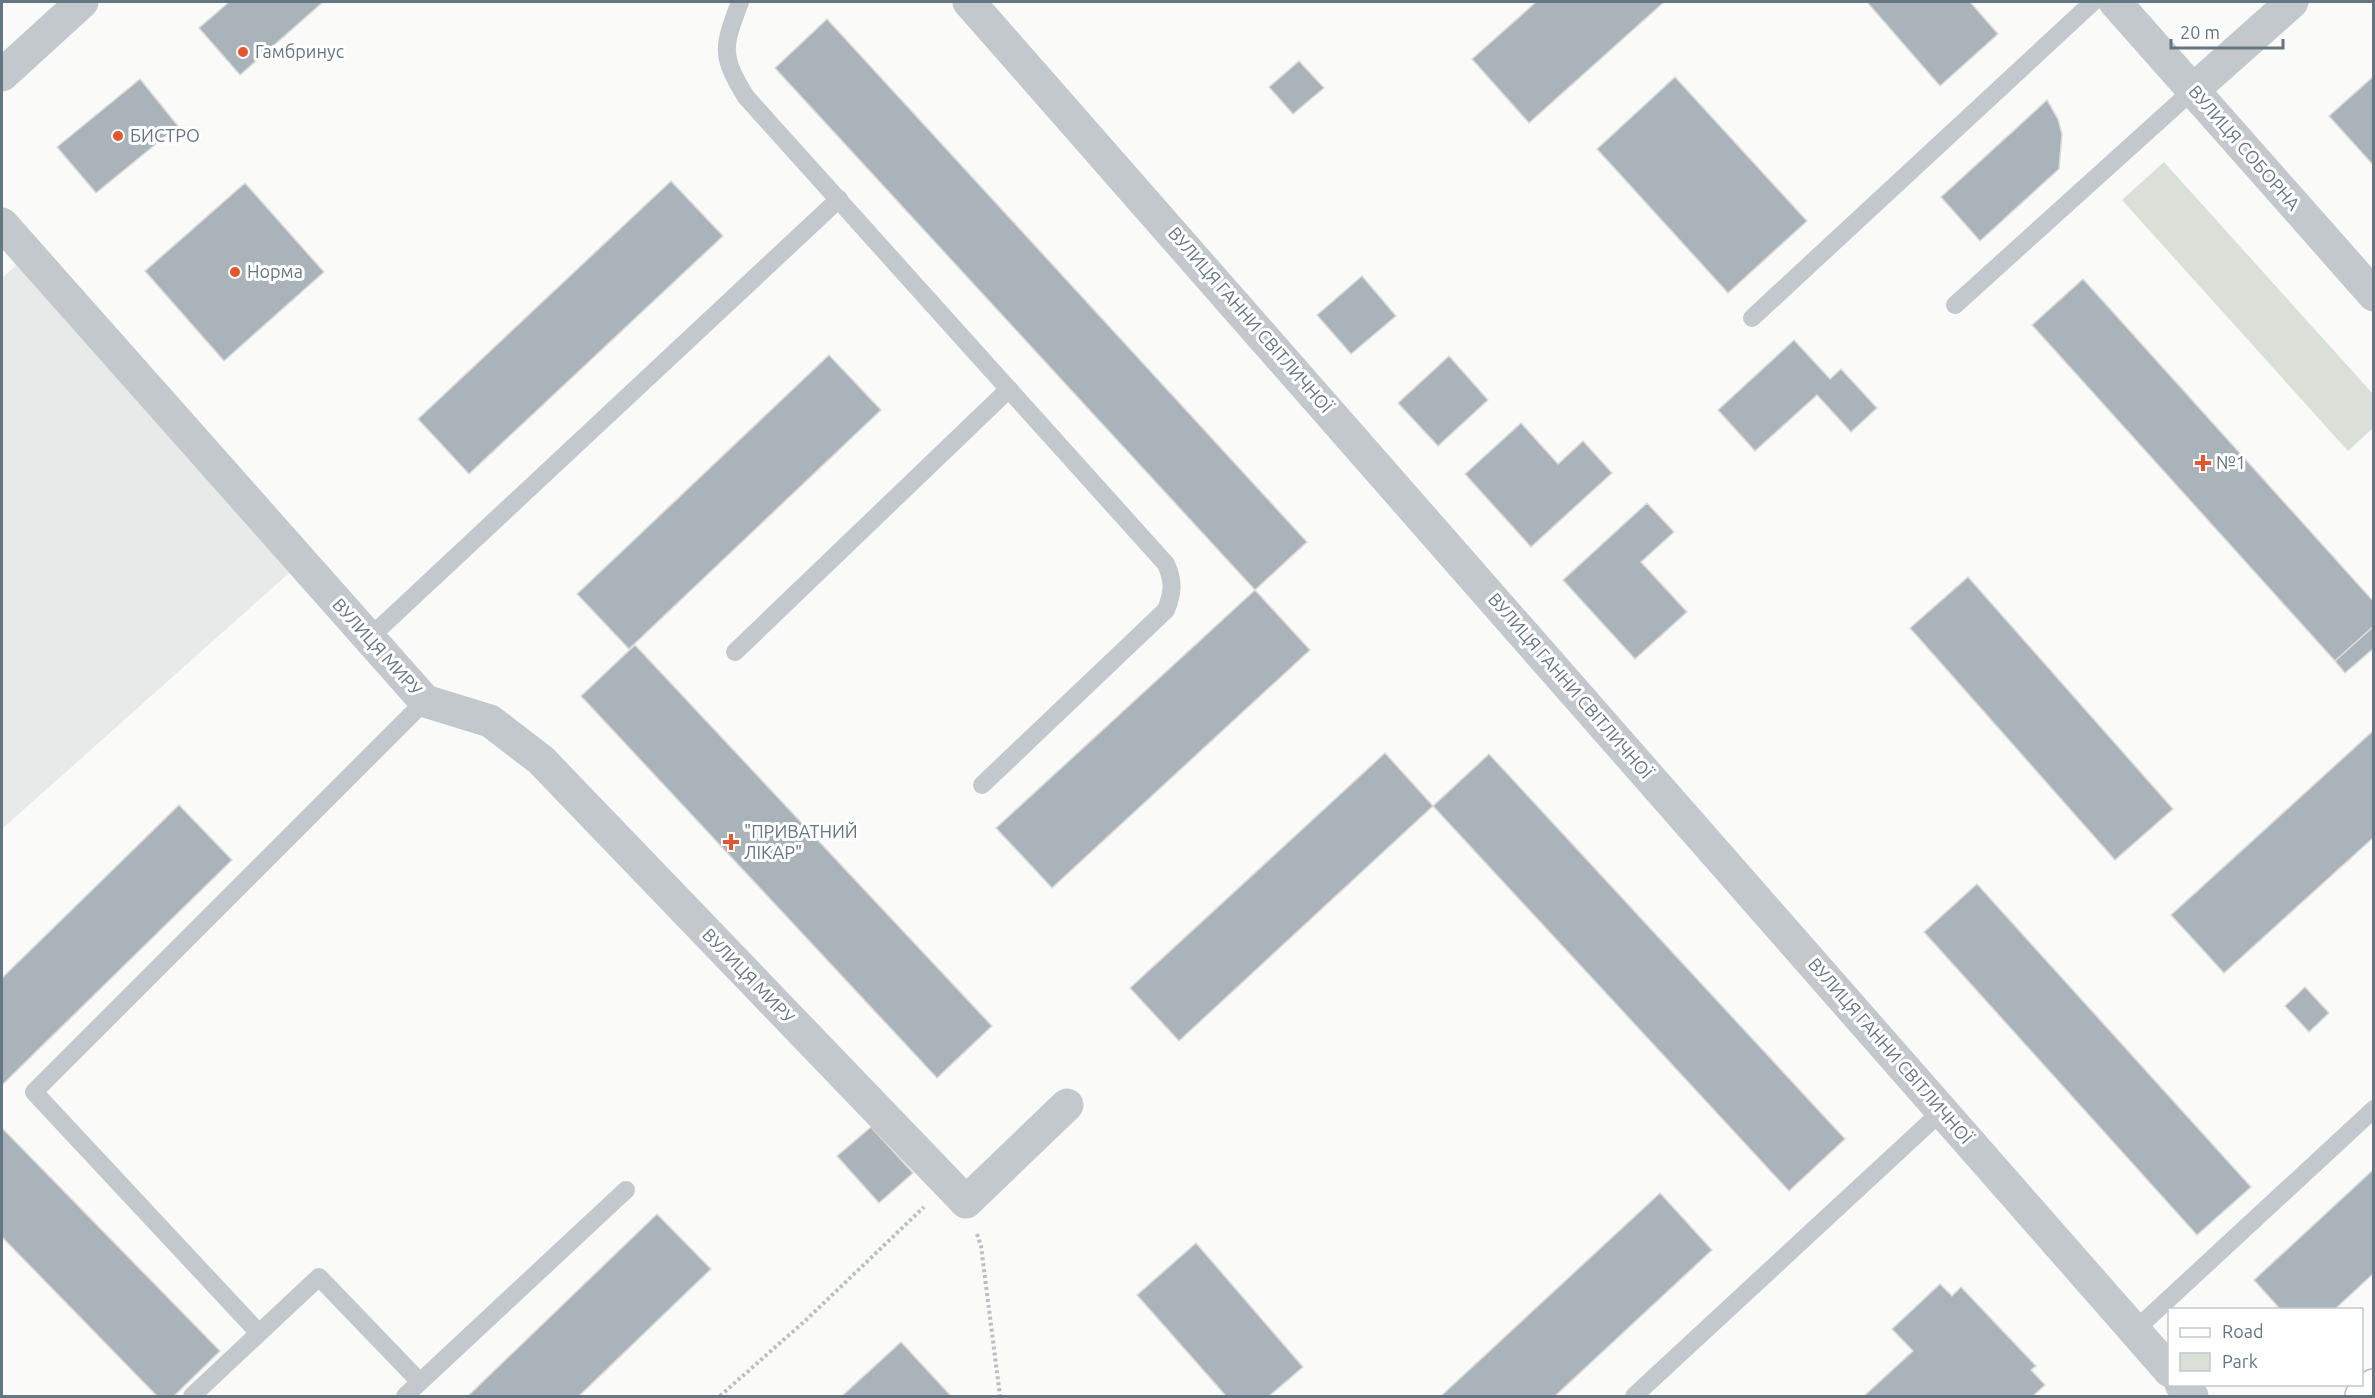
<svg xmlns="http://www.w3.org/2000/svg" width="2375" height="1398" viewBox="0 0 2375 1398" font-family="Ubuntu,sans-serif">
	<rect width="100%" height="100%" fill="#fafaf8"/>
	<!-- built -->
	<polygon fill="#e8e9e9" points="23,259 297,566 2,829 2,278"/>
	<!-- green -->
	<polygon fill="#dadfd7" points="2164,162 2373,394 2373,428 2348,451 2122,200"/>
	<!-- building -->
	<g fill="#aab3b9" stroke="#dcdcda" stroke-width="1.5">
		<polygon points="229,2 323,2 240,75 199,28"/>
		<polygon points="1536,2 1664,2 1529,123 1472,59"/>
		<polygon points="1867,2 1970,2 1998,34 1940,86"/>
		<polygon points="827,19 1307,542 1255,590 775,68"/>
		<polygon points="1299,61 1324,88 1293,114 1269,87"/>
		<polygon points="2374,76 2374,166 2329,116"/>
		<polygon points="1675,77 1807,221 1728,293 1597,149"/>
		<polygon points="140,79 178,126 96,193 57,147"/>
		<polygon points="2047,100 2058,119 2062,134 2059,169 1980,241 1941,197"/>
		<polygon points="671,181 723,236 469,474 418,419"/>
		<polygon points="245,183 324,272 224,361 145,271"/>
		<polygon points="1362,276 1396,316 1351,354 1317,315"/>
		<polygon points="2083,279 2374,602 2374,626 2335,661 2032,325"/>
		<polygon points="1794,340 1830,379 1841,369 1877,408 1851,432 1817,395 1755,451 1718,410"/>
		<polygon points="829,355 881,410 629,649 577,594"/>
		<polygon points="1449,356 1488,400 1438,446 1398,403"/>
		<polygon points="1521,423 1558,464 1583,441 1612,473 1531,547 1465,474"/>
		<polygon points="1647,503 1674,532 1641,562 1687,612 1635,659 1563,580"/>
		<polygon points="1968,577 2173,809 2115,860 1910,628"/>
		<polygon points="1255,590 1310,650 1052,888 996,828"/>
		<polygon points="2374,626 2374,648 2345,673 2335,661"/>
		<polygon points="635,645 992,1026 937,1078 581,696"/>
		<polygon points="2374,730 2374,837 2224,973 2171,915"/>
		<polygon points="1385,753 1433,806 1179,1041 1130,988"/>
		<polygon points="1489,754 1845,1139 1789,1191 1433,806"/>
		<polygon points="179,805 232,860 2,1085 2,978"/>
		<polygon points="1977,884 2251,1187 2197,1235 1924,932"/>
		<polygon points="2305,987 2329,1013 2309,1032 2285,1006"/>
		<polygon points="871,1127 913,1173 879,1203 837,1156"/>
		<polygon points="2,1128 220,1351 174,1396 157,1396 2,1237"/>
		<polygon points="2374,1169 2374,1273 2334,1310 2281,1310 2254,1280"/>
		<polygon points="1660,1193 1712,1250 1555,1396 1441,1396"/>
		<polygon points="657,1214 711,1269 579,1396 468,1396"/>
		<polygon points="1196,1243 1303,1367 1269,1396 1226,1396 1137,1295"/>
		<polygon points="1940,1284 1952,1296 1961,1287 2036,1366 2031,1370 2045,1385 2033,1396 1864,1396 1913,1351 1892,1329"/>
		<polygon points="901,1342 951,1396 842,1396"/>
	</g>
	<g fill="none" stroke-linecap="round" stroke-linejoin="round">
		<!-- primary casing -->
		<g stroke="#b5babe" stroke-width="36">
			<polyline id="primary" points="2362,1396 2374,1386"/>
		</g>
		<!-- path -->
		<g stroke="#bbbfc2" stroke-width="4" stroke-dasharray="3 3" stroke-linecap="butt">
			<polyline points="977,1234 981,1246 1000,1396"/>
			<polyline points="720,1396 806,1320 924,1207"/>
		</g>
		<!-- service -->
		<g stroke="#c3c8cc" stroke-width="18">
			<path d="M740,2C723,47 720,55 746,97L1166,564C1174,582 1173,592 1166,610L982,785"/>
			<polyline points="1955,305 2193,90"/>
			<polyline points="1752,318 2093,2"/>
			<polyline points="368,639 839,199"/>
			<polyline points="735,652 1009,389"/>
			<polyline points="2134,1331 2374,1109"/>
			<polyline points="259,1333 34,1092 425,701"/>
			<polyline points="192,1396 319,1277 420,1382"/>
			<polyline points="405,1396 626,1190"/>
			<polyline points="1634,1396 1942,1111"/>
		</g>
		<!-- minor -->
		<g stroke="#c3c8cc" stroke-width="33">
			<polyline points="2193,90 2292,2"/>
			<polyline points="2,224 425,701 490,721 541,760 966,1202 1067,1105"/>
		</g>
		<!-- tertiary -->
		<g stroke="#c3c8cc" stroke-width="33">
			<polyline points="969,2 2170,1371"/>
			<polyline points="2115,2 2374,295"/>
			<polyline points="2,75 82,2"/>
			<polyline points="2181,1384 2192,1396"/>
		</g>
		<!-- primary -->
		<use href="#primary" stroke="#fff" stroke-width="33"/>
	</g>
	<!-- markers -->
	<g fill="#e4572e" stroke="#fff" stroke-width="2">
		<circle cx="243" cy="52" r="6"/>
		<circle cx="118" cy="136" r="6"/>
		<circle cx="235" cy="272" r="6"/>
		<path d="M2200 454h6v6h6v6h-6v6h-6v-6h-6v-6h6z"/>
		<path d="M728 833h6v6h6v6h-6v6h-6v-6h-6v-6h6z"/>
	</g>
	<g text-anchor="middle" stroke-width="6" stroke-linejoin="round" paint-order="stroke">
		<!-- poi labels -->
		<g font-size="18" fill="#657683" stroke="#fff" text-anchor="start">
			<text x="255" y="58">Гамбринус</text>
			<text x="130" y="142">БИСТРО</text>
			<text x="247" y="278">Норма</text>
			<text x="2216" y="469">№1</text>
			<text x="744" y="838">"ПРИВАТНИЙ<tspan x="744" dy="21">ЛІКАР"</tspan></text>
		</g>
		<!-- street labels -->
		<g font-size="18" fill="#657683" stroke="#fff">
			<text transform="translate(2244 148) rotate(49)" y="6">ВУЛИЦЯ СОБОРНА</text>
			<text transform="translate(1250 320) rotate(49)" y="6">ВУЛИЦЯ ГАННИ СВІТЛИЧНОЇ</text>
			<text transform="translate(377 647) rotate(48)" y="6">ВУЛИЦЯ МИРУ</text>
			<text transform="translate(1570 686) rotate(49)" y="6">ВУЛИЦЯ ГАННИ СВІТЛИЧНОЇ</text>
			<text transform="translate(748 976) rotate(46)" y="6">ВУЛИЦЯ МИРУ</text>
			<text transform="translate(1890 1051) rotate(49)" y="6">ВУЛИЦЯ ГАННИ СВІТЛИЧНОЇ</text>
		</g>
	</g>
	<!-- border -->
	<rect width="2375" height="1398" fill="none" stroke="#657683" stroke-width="6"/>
	<!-- legend -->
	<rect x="2168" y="1308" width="195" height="78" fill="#ffffff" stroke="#c1c8cd" stroke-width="1.5"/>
	<rect x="2180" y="1328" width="30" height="9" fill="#ffffff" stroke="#c1c8cd" stroke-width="1.5"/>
	<text x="2222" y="1338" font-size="18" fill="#657683">Road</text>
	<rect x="2180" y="1353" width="30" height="18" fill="#dadfd7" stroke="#c1c8cd" stroke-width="1.5"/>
	<text x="2222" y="1368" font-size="18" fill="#657683">Park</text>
	<!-- scale -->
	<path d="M2171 39v9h112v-9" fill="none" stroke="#657683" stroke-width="3"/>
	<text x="2180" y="39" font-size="18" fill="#657683" stroke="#ffffff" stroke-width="4.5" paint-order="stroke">20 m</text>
</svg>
